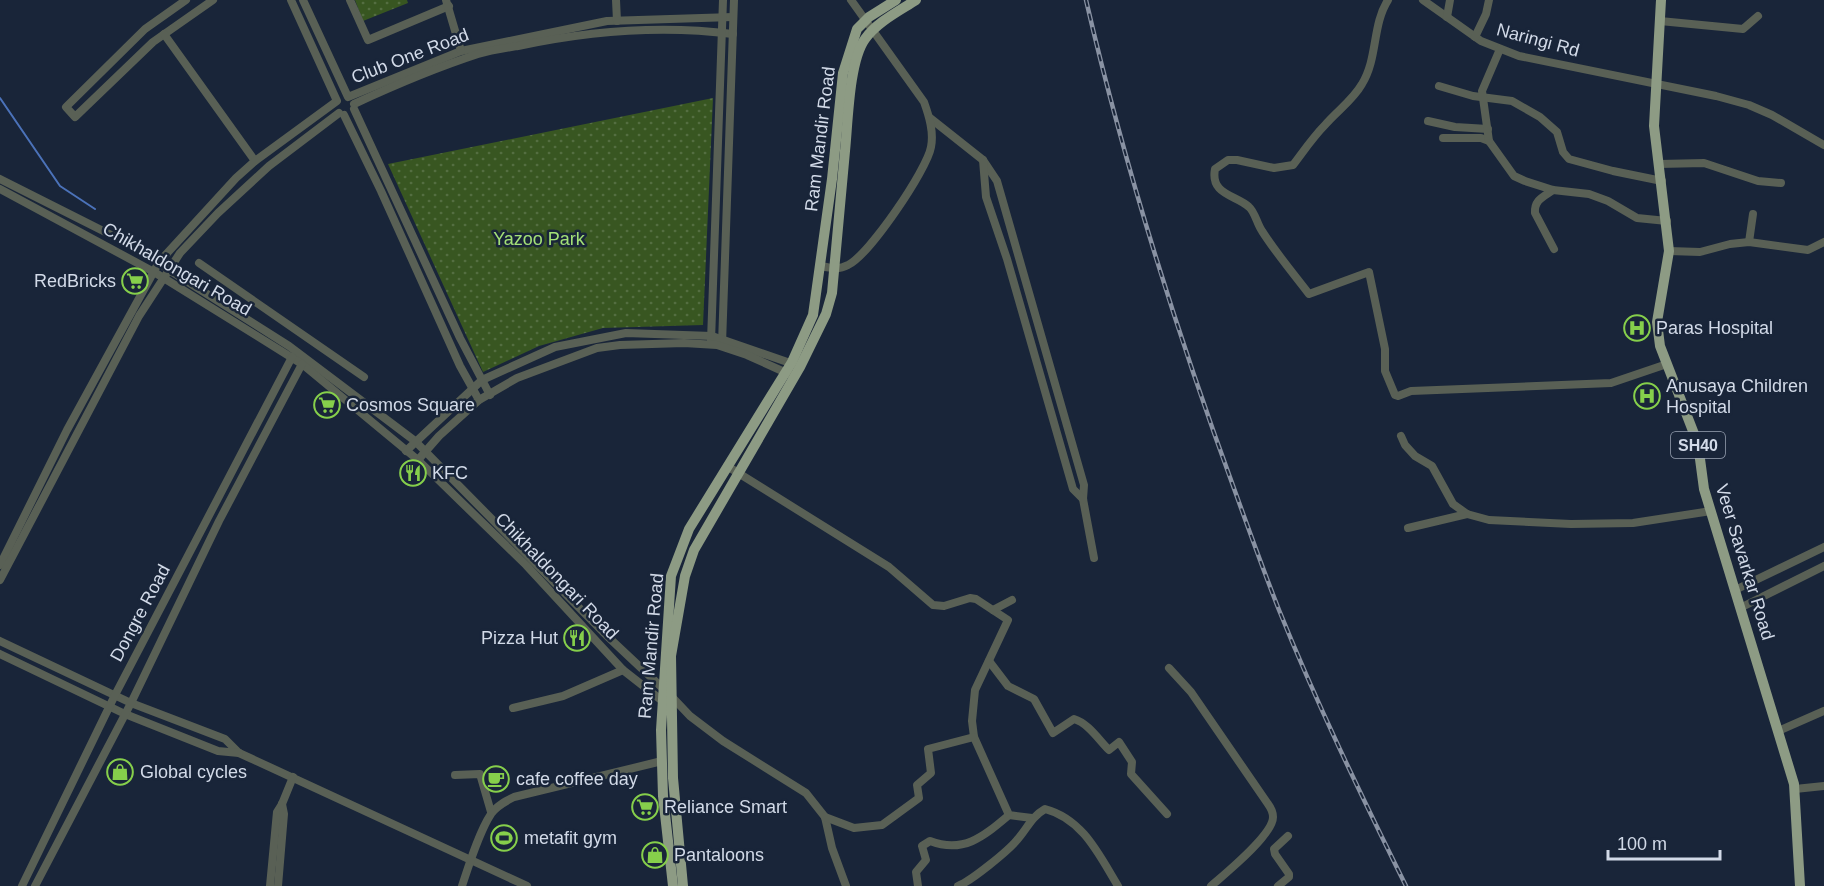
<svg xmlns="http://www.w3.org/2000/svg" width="1824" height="886" viewBox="0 0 1824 886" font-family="Helvetica,sans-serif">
	<defs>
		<pattern id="park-dots" width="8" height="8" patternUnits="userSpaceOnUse" patternTransform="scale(1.5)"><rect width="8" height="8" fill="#385621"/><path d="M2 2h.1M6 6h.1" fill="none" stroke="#546e41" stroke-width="1.8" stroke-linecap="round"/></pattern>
	</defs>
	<rect width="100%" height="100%" fill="#192539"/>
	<!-- park -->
	<g fill="url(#park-dots)">
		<polygon points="355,0 407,0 408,3 363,21"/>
		<polygon points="713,98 703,325 603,328 539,346 483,372 388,164"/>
	</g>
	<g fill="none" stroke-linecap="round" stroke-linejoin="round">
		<!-- stream -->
		<polyline stroke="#4b72b9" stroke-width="2" points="0,98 60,186 95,209"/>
		<!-- minor -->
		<g stroke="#596055" stroke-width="8">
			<polyline points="186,0 145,29 66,107 75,117 153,42 213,0"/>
			<polyline points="303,0 348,97 461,51 607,21 733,17"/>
			<polyline points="350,0 368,40 449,6"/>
			<polyline points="446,0 461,51"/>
			<polyline points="616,0 617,21"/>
			<path d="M1388,0C1372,25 1378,58 1362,84C1353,100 1337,111 1325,125C1313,137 1303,152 1293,165L1274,168L1237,160H1228L1215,169C1210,195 1236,195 1249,207C1255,212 1257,224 1262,231C1276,253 1293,273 1309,294L1369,272L1385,349V371L1395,395L1398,396L1411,391L1611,383L1667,364"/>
			<polyline points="1423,0 1481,41 1519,56 1716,96 1749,105 1772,115 1824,145"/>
			<polyline points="1447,17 1450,0"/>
			<polyline points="1660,21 1743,29 1758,16"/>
			<polyline points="164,34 255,161"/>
			<polyline points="1475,37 1486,14 1489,0"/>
			<polyline points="1439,86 1473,96 1512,101 1540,117 1557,132 1563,152 1569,159 1613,171 1662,181"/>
			<path d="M354,104C395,85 435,68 478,54C491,50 505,48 518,46C588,31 662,25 733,34"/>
			<polyline points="354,109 460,338 490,395"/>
			<polyline points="344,115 381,191 460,366 479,400"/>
			<polyline points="930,118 983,160 997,181 1084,485 1083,499 1094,558"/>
			<polyline points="1428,121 1455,127 1488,129"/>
			<polyline points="1443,138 1481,138 1489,141 1514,176 1525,181 1553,190 1589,194 1608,201 1637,218 1667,221"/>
			<polyline points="1489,141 1482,91 1500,49"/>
			<polyline points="983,160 986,197 1007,259 1073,489 1083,499"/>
			<polyline points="1659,164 1704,163 1758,181 1781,183"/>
			<polyline points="0,179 147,253 169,270 289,346 415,441 606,635 672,697 690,716 723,741 806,793 825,817 832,848 846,886"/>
			<polyline points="0,189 154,272 302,364 418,460 526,565 623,670 665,703"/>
			<path d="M1553,190C1543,197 1534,200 1535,213L1554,249"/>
			<polyline points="1749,242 1753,214"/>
			<polyline points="1669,251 1700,252 1730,244 1749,242 1808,250 1824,242"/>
			<polyline points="199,263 364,377"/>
			<path d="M821,266C830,268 839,270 848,265C869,255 927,170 931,147C934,132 929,116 924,102L851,0"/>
			<polyline points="711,341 723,0"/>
			<polyline points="722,344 734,0"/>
			<polyline points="1401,436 1405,445 1415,456 1432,466 1453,504 1467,514 1489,520 1571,524 1633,523 1711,511"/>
			<polyline points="406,451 482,380 555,347 626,333 712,336 796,365"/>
			<polyline points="418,460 439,436 479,400 517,378 597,348 620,345 684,343 717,345 747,355 789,374"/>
			<polyline points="727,466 889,567 933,605 944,606 970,598 976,599 1008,620 975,690 972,721 974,737 1009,815 1032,818"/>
			<polyline points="1408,528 1467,514"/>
			<polyline points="0,565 67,430 159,262 236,178 255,161 337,101 291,0"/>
			<polyline points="0,580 139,316 180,253 218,213 269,166 339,113"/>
			<polyline points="1735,590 1824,547"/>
			<polyline points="1740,608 1824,566"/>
			<polyline points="993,610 1012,600"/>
			<polyline points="0,641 131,703 225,739 239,753 250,758 527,886"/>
			<polyline points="0,654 125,714 218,751 239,753"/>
			<path d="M989,661L1008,686L1034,699L1053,733L1074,719C1088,723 1099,740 1109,750L1119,742L1132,762L1131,774L1167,814"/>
			<path d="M1169,668L1191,692L1268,804C1271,808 1273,812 1273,817C1273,835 1226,873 1211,886"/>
			<polyline points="513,708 563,696 623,670"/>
			<polyline points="1778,731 1824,711"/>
			<polyline points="455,775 480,774 491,812"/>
			<polyline points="1795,789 1824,786"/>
			<polyline points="825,817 854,828 882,825 919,798 917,785 931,773 928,749 974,737"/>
			<polyline points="22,886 115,695 292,357"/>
			<polyline points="35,886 131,703 219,521 302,364"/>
			<polyline points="270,886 277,812 282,804 293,777"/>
			<polyline points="278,886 284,814 282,804"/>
			<path d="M462,886C469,865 479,832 491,814C496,806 506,801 514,797L662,761"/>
			<path d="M918,886L916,872L926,860L922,846L930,841C964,854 984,836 1009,815"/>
			<path d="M958,886C971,881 1008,851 1017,840C1027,829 1031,817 1045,809C1083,819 1099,855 1118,886"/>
			<polyline points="1278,886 1289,877 1289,874 1275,854 1274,849 1288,836"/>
		</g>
		<!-- major -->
		<g stroke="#8d9b84" stroke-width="10">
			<polyline points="1661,0 1654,126 1669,251 1657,322 1660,346 1698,444 1704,489 1794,784 1800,886"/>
			<polyline points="673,886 663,796 661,730 671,576 689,529 792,362 813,315 832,179 843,73 857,29 869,17 896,0"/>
			<path d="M683,886L673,778L671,656L685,576L694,550L800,367L826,314L832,293C836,245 841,198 845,151C848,122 849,61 865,39C877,22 899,11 916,0"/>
		</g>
		<!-- rail casing -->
		<g stroke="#8992a3" stroke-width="4.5">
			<path id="rail" d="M1086,0C1125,168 1177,333 1236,494C1250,533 1264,572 1279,610C1317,704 1361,795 1406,886"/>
		</g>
		<!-- rail -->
		<use href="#rail" stroke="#192539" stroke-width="2" stroke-dasharray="7" stroke-linecap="butt"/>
	</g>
	<!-- icons -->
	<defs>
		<g id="supermarket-ring" transform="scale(1.35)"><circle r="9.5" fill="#192539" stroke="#86cf4b" stroke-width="1.5"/><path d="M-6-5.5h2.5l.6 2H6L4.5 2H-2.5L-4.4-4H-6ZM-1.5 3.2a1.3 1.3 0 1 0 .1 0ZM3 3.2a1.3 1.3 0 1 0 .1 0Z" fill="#86cf4b"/></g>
		<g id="hospital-ring" transform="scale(1.35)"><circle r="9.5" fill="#192539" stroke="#86cf4b" stroke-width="1.5"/><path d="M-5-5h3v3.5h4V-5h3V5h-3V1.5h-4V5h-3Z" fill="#86cf4b"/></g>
		<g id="restaurant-ring" transform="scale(1.35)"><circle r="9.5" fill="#192539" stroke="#86cf4b" stroke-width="1.5"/><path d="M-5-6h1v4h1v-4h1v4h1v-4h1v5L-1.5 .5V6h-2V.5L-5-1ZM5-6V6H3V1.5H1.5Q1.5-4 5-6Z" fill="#86cf4b"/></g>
		<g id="shop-ring" transform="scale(1.35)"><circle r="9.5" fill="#192539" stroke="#86cf4b" stroke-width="1.5"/><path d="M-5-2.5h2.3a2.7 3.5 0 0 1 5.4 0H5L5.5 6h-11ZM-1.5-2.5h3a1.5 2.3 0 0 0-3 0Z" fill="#86cf4b"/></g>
		<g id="cafe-ring" transform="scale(1.35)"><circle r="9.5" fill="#192539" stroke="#86cf4b" stroke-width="1.5"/><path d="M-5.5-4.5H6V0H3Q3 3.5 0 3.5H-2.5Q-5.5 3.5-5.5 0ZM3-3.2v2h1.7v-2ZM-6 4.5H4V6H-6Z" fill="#86cf4b"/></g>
		<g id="stadium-ring" transform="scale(1.35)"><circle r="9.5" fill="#192539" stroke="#86cf4b" stroke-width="1.5"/><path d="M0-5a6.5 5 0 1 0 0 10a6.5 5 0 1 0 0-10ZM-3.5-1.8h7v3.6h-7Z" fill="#86cf4b"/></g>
	</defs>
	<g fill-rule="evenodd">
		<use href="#supermarket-ring" x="135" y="281"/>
		<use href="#hospital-ring" x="1637" y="328"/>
		<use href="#hospital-ring" x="1647" y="396"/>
		<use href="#supermarket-ring" x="327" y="405"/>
		<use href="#restaurant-ring" x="413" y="473"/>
		<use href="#restaurant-ring" x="577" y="638"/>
		<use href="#shop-ring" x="120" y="772"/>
		<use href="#cafe-ring" x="496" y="779"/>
		<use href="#supermarket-ring" x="645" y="807"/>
		<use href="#stadium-ring" x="504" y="838"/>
		<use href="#shop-ring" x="655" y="855"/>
	</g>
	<g text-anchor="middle" stroke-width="5" stroke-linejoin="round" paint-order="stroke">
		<!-- shield labels -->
		<rect fill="#192539" stroke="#9aa4b4" stroke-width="1.5" x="1671" y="432" width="54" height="26" rx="4.5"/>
		<g font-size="16" font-weight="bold" fill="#d2dae8">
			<text x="1698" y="451">SH40</text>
		</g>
		<!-- street labels -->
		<g font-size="18" fill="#d2dae8" stroke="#192539">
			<text transform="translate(1538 40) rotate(15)" y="6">Naringi Rd</text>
			<text transform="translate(410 56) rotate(-21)" y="6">Club One Road</text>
			<text transform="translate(820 139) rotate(-83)" y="6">Ram Mandir Road</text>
			<text transform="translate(177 269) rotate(30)" y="6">Chikhaldongari Road</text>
			<text transform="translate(1745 562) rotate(73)" y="6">Veer Savarkar Road</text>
			<text transform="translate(557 576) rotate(46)" y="6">Chikhaldongari Road</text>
			<text transform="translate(140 613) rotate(-62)" y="6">Dongre Road</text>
			<text transform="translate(651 646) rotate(-85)" y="6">Ram Mandir Road</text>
		</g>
		<!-- park labels -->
		<g font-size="18" fill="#a3e077" stroke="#192539">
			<text x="539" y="245">Yazoo Park</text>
		</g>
		<!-- poi labels -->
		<g font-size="18" fill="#d2dae8" stroke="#192539" text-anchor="start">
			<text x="116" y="287" text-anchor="end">RedBricks</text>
			<text x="1656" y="334">Paras Hospital</text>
			<text x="1666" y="392">Anusaya Children<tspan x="1666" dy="21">Hospital</tspan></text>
			<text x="346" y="411">Cosmos Square</text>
			<text x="432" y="479">KFC</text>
			<text x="558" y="644" text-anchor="end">Pizza Hut</text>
			<text x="140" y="778">Global cycles</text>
			<text x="516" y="785">cafe coffee day</text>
			<text x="664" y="813">Reliance Smart</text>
			<text x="524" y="844">metafit gym</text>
			<text x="674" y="861">Pantaloons</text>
		</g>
	</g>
	<!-- scale -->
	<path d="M1608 850v9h112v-9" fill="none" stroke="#d2dae8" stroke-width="3"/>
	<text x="1617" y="850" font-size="18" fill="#d2dae8" stroke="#192539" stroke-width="4.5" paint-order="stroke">100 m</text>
</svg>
